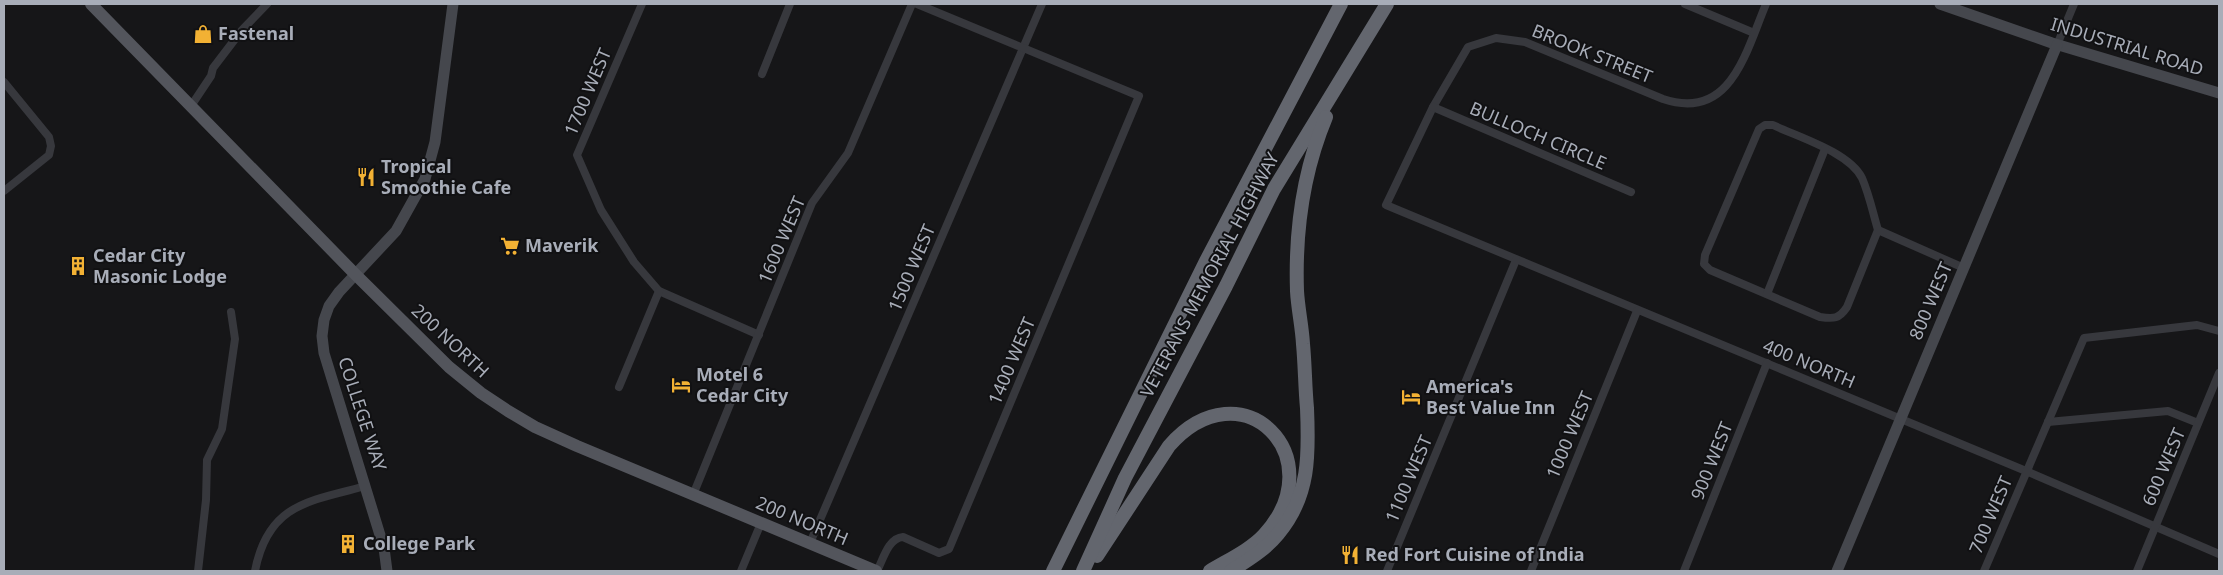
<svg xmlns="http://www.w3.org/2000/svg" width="2223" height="575" viewBox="0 0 2223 575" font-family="'Noto Sans',sans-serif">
	<rect width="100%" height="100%" fill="#161618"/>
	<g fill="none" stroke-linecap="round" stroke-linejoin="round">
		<!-- street -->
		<g stroke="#37383d" stroke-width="8">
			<polyline points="642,4 577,155 601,210 634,262 659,291 759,335"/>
			<polyline points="1685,4 1754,33"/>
			<path d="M1766,4C1746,51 1731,122 1663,99L1525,42L1496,38L1468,47L1433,107L1386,205L2026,471L2219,554"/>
			<polyline points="2057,45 2074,4"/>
			<polyline points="762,74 790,4"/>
			<polyline points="4,82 49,137 51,146 49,155 4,191"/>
			<polyline points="191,106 211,76 213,68 242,30 267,4"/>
			<polyline points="1433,107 1631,192"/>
			<path d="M1878,230C1873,213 1869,194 1862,178C1849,152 1798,137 1773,125H1765L1759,129L1705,255L1704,264L1710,270L1820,317C1834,319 1839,319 1847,307L1878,230L1964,268"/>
			<polyline points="1767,294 1825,149"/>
			<polyline points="619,387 659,291"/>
			<polyline points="2048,422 2168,411 2198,423"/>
			<polyline points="693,495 812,203 848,153 912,4"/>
			<polyline points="810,543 1042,4"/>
			<polyline points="198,571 206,500 207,460 222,429 235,339 231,312"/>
			<path d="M255,571C268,504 309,501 366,486"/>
			<polyline points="741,571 761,523"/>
			<path d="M877,571C883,560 888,538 903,537L939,553L949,549L1139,96L917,4"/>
			<polyline points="1387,571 1516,260"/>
			<polyline points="1531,571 1637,311"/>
			<polyline points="1684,571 1767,363"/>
			<polyline points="1984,571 2084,338 2197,325 2219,331"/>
			<polyline points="2137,571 2219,373"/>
		</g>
		<!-- secondary -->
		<g stroke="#45474d" stroke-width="11">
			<polyline points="1940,4 2052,43 2219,93"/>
			<polyline points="387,571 384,548 324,353 322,336 324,320 329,306 339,292 396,231 425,179 435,142 453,4"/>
			<polyline points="1837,571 2057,45"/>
		</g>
		<!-- primary -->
		<polyline stroke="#53555c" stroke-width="12" points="91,4 356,275 449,367 481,393 508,411 535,427 577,446 876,571"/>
		<!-- highway -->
		<g stroke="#63666e" stroke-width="14">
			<path d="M1097,556L1169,446C1242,363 1335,458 1264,535C1250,550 1228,560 1210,571"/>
			<polyline points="1053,571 1205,263 1341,4"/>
			<polyline points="1083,571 1125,478 1226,286 1274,189 1387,4"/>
			<path d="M1231,571C1248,560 1265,550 1278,534C1310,496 1309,454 1307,408C1305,387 1305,365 1303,344C1302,326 1298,309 1297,291C1295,231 1303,172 1326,117"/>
		</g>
	</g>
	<!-- icons -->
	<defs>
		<g id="shop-bare" transform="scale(1.5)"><path d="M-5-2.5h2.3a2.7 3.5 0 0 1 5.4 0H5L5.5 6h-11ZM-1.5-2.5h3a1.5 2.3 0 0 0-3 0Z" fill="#f2b134" stroke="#111113" stroke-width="2.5" paint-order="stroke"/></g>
		<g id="restaurant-bare" transform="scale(1.5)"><path d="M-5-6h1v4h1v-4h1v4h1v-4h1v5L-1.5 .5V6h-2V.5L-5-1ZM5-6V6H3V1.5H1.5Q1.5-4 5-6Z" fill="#f2b134" stroke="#111113" stroke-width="2.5" paint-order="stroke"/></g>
		<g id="supermarket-bare" transform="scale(1.5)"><path d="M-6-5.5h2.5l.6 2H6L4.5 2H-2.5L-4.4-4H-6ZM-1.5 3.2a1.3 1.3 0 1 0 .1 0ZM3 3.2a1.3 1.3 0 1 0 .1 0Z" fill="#f2b134" stroke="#111113" stroke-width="2.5" paint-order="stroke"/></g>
		<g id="building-bare" transform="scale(1.5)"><path d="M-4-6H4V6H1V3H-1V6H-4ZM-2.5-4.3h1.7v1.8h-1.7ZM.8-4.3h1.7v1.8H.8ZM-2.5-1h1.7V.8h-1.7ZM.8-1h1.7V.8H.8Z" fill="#f2b134" stroke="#111113" stroke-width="2.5" paint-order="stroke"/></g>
		<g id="hotel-bare" transform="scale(1.5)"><path d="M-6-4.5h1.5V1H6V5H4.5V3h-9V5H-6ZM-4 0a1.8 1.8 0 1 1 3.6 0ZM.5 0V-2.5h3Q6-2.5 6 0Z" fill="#f2b134" stroke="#111113" stroke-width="2.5" paint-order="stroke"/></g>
	</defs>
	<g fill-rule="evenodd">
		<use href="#shop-bare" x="203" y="34"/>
		<use href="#restaurant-bare" x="366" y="177"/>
		<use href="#supermarket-bare" x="510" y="246"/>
		<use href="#building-bare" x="78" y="266"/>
		<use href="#hotel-bare" x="681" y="385"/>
		<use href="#hotel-bare" x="1411" y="397"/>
		<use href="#building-bare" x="348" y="544"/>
		<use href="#restaurant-bare" x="1350" y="555"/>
	</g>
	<g text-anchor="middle" stroke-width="4" stroke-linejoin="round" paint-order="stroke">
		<!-- poi labels -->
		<g font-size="18" font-weight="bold" fill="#a8adb8" stroke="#111113" text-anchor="start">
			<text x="218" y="40">Fastenal</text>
			<text x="381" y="173">Tropical<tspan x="381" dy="21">Smoothie Cafe</tspan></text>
			<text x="525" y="252">Maverik</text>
			<text x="93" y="262">Cedar City<tspan x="93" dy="21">Masonic Lodge</tspan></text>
			<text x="696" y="381">Motel 6<tspan x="696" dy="21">Cedar City</tspan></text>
			<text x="1426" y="393">America's<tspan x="1426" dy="21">Best Value Inn</tspan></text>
			<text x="363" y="550">College Park</text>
			<text x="1365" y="561">Red Fort Cuisine of India</text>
		</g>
		<!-- street labels -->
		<g font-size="18" fill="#a8adb8" stroke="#111113">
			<text transform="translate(2127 47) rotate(17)" y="6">INDUSTRIAL ROAD</text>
			<text transform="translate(1592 54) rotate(22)" y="6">BROOK STREET</text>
			<text transform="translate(588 92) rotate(-67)" y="6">1700 WEST</text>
			<text transform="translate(1538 136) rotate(23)" y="6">BULLOCH CIRCLE</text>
			<text transform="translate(782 240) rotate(-67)" y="6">1600 WEST</text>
			<text transform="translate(912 268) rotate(-67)" y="6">1500 WEST</text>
			<text transform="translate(1210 275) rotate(-62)" y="6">VETERANS MEMORIAL HIGHWAY</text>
			<text transform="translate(1931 301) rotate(-67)" y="6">800 WEST</text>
			<text transform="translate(450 341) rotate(43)" y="6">200 NORTH</text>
			<text transform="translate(1012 361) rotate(-67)" y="6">1400 WEST</text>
			<text transform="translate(1809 364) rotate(23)" y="6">400 NORTH</text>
			<text transform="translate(362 414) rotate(72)" y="6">COLLEGE WAY</text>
			<text transform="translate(1570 435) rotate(-67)" y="6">1000 WEST</text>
			<text transform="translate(1712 461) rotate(-68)" y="6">900 WEST</text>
			<text transform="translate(2164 467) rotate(-67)" y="6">600 WEST</text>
			<text transform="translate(1409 479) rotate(-67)" y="6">1100 WEST</text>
			<text transform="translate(1991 515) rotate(-67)" y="6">700 WEST</text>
			<text transform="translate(802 521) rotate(23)" y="6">200 NORTH</text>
		</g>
	</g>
	<!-- border -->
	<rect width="2223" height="575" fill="none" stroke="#a8adb8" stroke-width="10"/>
</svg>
